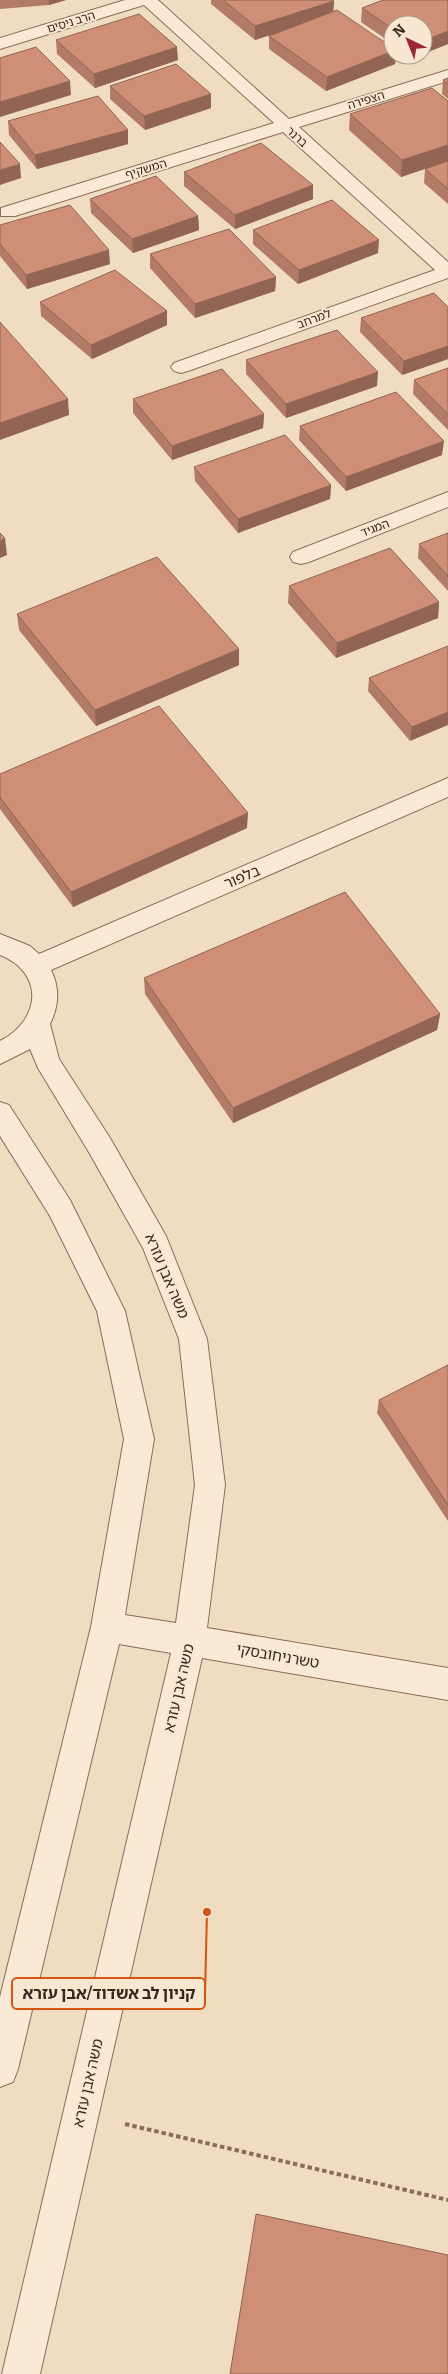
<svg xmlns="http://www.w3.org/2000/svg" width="448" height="2374" viewBox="0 0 448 2374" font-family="Bitter,'Noto Sans Hebrew',serif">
	<rect width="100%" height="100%" fill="#f0dcc1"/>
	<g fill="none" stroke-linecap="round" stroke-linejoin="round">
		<!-- minor casing -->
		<g stroke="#8a6c58" stroke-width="2">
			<g id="minor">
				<polygon points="125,0 158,0 289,119 448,70 448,81 299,127 448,262 448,278 188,371 181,373 174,371 171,367 174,363 435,270 283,132 15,216 1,216 1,208 274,123 144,5 0,49 0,38"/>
				<polygon points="448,492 448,507 309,562 301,564 293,562 290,557 293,552"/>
				<path d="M448,778V797L51,970C60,988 59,1006 50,1024L59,1059L110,1138L166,1236L207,1339L225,1485L207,1628L448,1668V1700L202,1658L40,2374H2L171,1653L119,1644L18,2069L13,2082L0,2087V1997L91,1627L124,1439L97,1311L50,1216L0,1136V1102L9,1105L70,1200L125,1311L154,1439L125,1615L176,1623L195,1485L179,1339L143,1248L90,1154L38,1068L30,1049L0,1064V1041C41,1020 45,973 0,955V934L30,946L39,954Z"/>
			</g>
		</g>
		<!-- path -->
		<polyline stroke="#8a6c58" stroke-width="4" stroke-dasharray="4.5 3" stroke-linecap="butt" points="125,2124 448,2200"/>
		<!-- minor -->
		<use href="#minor" fill="#faead5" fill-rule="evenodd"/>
	</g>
	<!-- wall -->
	<g fill="#b27b65">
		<polygon points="0,0 66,0 49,5 0,9"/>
		<polygon points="211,0 333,0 334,1 333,11 393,55 396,55 395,64 326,91 269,49 269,36 273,34 255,40 211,4"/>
		<polygon points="383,0 447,0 448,1 448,44 423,54 423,25 393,25 393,44 361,22 362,8"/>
		<polygon points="56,40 178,60 95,88 57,54"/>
		<polygon points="448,78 448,99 442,94 443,80"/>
		<polygon points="110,86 211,108 145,130 110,99"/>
		<polygon points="350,114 448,161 401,177 349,130"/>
		<polygon points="8,121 128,130 128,144 37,169 9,135"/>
		<polygon points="448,161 448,204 424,183 425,169"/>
		<polygon points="184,172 313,199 235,229 184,186"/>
		<polygon points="90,199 198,216 199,230 133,253 91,213"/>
		<polygon points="0,225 110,264 27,289 0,256"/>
		<polygon points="253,230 378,253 298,284 253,244"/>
		<polygon points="150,254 276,277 275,291 195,318 150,268"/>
		<polygon points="40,302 167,311 167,325 92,359 41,316"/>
		<polygon points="448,307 448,359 402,375 360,332 361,318"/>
		<polygon points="246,360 377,386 286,418 246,374"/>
		<polygon points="448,368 448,430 413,394 414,380"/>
		<polygon points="133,399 264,414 263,428 172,460 133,413"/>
		<polygon points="300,426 442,455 346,491 299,440"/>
		<polygon points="194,467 331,485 330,499 238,533 195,481"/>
		<polygon points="448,533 448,591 418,558 419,544"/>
		<polygon points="289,586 439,602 438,618 336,658 288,603"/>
		<polygon points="17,614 239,665 96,726 19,630"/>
		<polygon points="448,646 410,741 368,691 369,678"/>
		<polygon points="0,774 247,828 73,907 0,809"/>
		<polygon points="144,978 440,1014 437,1030 233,1123 145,994"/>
		<polygon points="448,1365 448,1521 377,1413 379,1400"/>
	</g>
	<!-- shaded-wall -->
	<g fill="#916453">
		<polygon points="49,0 66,0 49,5"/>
		<polygon points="334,1 333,14 255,40 255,26"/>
		<polygon points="448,31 448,44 423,54 423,41"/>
		<polygon points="177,47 178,60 95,88 94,74"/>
		<polygon points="393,51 393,55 396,55 395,64 326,91 327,77"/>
		<polygon points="413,55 420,55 413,58"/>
		<polygon points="70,81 71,95 0,117 0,102"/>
		<polygon points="211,94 211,108 145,130 144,116"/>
		<polygon points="128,130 128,144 37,169 35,155"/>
		<polygon points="448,145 448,161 401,177 402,160"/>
		<polygon points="20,164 21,178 0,185 0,170"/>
		<polygon points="313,185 313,199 235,229 235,215"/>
		<polygon points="198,216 199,230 133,253 132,239"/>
		<polygon points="379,240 378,253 298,284 299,270"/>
		<polygon points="109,250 110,264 27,289 26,275"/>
		<polygon points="276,277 275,291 195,318 195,304"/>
		<polygon points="167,311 167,325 92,359 91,345"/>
		<polygon points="448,346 448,359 402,375 404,361"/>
		<polygon points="378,372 377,386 286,418 286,404"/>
		<polygon points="68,399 69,415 0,440 0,423"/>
		<polygon points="264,414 263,428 172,460 172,446"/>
		<polygon points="444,441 442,455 346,491 346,477"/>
		<polygon points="331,485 330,499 238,533 238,519"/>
		<polygon points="5,538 7,555 0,558 0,541"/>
		<polygon points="439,602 438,618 336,658 337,643"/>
		<polygon points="239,649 239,665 96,726 95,710"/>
		<polygon points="448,712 448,725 410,741 412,727"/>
		<polygon points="248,813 247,828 73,907 71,892"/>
		<polygon points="440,1014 437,1030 233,1123 233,1108"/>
	</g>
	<!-- building -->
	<g fill="#cf8f76" stroke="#916453">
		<polygon points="223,0 333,0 334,1 255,26"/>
		<polygon points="383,0 447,0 448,1 448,31 423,41 423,25 393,25 393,29 362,8"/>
		<polygon points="337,10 393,48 393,51 327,77 269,36"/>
		<polygon points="139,14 177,47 94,74 56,40"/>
		<polygon points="36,47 70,81 0,102 0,58"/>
		<polygon points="176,64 211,94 144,116 110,86"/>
		<polygon points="448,78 448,84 443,80"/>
		<polygon points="432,88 448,101 448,145 402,160 350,114"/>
		<polygon points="98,96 128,130 35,155 8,121"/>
		<polygon points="0,142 20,164 0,170"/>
		<polygon points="261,143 313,185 235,215 184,172"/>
		<polygon points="448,161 448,189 425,169"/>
		<polygon points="156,176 198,216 132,239 90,199"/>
		<polygon points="332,200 379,240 299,270 253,230"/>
		<polygon points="70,205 109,250 26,275 0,244 0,225"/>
		<polygon points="229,229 276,277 195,304 150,254"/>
		<polygon points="115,270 167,311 91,345 40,302"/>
		<polygon points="434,293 448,307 448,346 404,361 361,318"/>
		<polygon points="0,322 68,399 0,423"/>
		<polygon points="337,330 378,372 286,404 246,360"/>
		<polygon points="448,368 448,414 414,380"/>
		<polygon points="222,369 264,414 172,446 133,399"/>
		<polygon points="396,392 444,441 346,477 300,426"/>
		<polygon points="285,435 331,485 238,519 194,467"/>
		<polygon points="0,533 5,538 0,541"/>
		<polygon points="448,533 448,576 419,544"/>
		<polygon points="390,548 439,602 337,643 289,586"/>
		<polygon points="157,557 239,649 95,710 17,614"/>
		<polygon points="448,646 448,712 412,727 369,678"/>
		<polygon points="159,706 248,813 71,892 0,797 0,774"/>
		<polygon points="345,892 440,1014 233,1108 144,978"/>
		<polygon points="448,1365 448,1505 379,1400"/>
		<polygon points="256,2214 448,2255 448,2374 230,2374"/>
	</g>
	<g text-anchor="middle" stroke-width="4" stroke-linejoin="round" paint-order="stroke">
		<!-- far-street labels -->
		<g font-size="12" fill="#39271d" stroke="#f7e7d1">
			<text transform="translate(71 22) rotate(-17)" y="4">הרב ניסים</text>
			<text transform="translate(366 100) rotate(-17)" y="4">הצפירה</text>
			<text transform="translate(297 137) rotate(42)" y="4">ברנר</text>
			<text transform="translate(146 169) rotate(-17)" y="4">המשקיף</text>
			<text transform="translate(314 319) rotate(-20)" y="4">למרחב</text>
			<text transform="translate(375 528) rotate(-21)" y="4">המגיד</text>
		</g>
		<!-- street labels -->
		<g font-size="15" fill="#39271d" stroke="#f7e7d1">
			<text transform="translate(242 877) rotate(-23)" y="5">בלפור</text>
			<text transform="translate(167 1276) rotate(67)" y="5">משה אבן עזרא</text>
			<text transform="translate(278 1656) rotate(10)" y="5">טשרניחובסקי</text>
			<text transform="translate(179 1688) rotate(-77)" y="5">משה אבן עזרא</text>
			<text transform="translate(88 2083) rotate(-77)" y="5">משה אבן עזרא</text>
		</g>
	</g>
	<!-- callouts -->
	<path fill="none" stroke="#d6540e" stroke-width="2" d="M207 1912L205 1993"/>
	<circle fill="#d6540e" stroke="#f7e7d1" stroke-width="2" cx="207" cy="1912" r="5"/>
	<rect fill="#f7e7d1" stroke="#d6540e" stroke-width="2" x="12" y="1978" width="193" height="31" rx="5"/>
	<g font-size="16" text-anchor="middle" font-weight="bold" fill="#39271d">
		<text x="109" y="1999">קניון לב אשדוד/אבן עזרא</text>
	</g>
	<!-- north arrow -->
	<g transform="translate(408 40) rotate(317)"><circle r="24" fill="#f7e7d1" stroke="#ab9a89"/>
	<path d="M0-4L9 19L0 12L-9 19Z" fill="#9b2636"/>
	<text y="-8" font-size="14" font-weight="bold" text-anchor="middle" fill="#39271d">N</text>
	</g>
</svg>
